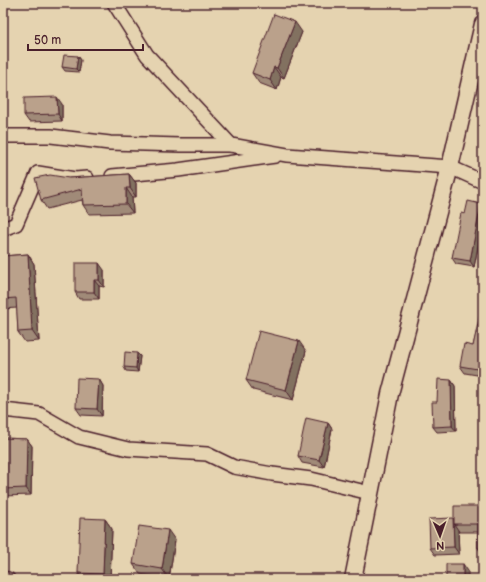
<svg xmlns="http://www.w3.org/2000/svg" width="486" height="582" viewBox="0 0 486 582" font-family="'Balsamiq Sans',sans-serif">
	<rect width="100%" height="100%" fill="#e5d3b0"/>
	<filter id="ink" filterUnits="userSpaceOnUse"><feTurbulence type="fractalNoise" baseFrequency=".025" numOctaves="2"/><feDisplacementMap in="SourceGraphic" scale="8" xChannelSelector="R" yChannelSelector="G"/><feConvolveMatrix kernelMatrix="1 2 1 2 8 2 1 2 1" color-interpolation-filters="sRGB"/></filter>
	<g filter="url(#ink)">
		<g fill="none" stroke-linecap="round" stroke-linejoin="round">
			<!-- minor casing -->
			<g stroke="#4a1f2b" stroke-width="16">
				<g id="minor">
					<polyline points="114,3 147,55 231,145"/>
					<polyline points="3,136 51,136 110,143 180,145 231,145 287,155 450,167 483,182"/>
					<polyline points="112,176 178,170 275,156"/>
					<polyline points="3,229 16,224 38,173 75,179 87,178"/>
					<polyline points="3,410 39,414 79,437 128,449 207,454 234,467 272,474 311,479 370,493"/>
					<polyline points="3,578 8,579"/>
				</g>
			</g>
			<!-- tertiary casing -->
			<g stroke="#4a1f2b" stroke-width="19">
				<polyline id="tertiary" points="353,579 390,394 450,167 483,24"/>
			</g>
			<!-- minor -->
			<use href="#minor" stroke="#e5d3b0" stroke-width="13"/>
			<!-- tertiary -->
			<use href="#tertiary" stroke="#e5d3b0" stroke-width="16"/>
		</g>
		<!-- wall -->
		<g fill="#a08a78" stroke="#4a1f2b">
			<polygon points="302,32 284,78 281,77 277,90 259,83 252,73"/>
			<polygon points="78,56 81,60 79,72 65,71 62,67"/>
			<polygon points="62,104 62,121 29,122 24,115"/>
			<polygon points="129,174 136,183 136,197 132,197 133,213 89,214 83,205 82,200 47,209 41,200 69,178"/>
			<polygon points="481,204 483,207 483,222 474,267 456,264 452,258 465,214"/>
			<polygon points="28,254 34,264 39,341 25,342 18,332 17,308 3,309 3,256"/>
			<polygon points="104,270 104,287 99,286 99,299 79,299 75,292"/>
			<polygon points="483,305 483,376 465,373 460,366 473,346"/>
			<polygon points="306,351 293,400 253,390 246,380"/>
			<polygon points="137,353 140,356 138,372 126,371 124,367"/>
			<polygon points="99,379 103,386 102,416 81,415 76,408"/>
			<polygon points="451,380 455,386 456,431 437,432 433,427 437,402"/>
			<polygon points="328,423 332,429 324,467 302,463 298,456"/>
			<polygon points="3,438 27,439 32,446 31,495 3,496"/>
			<polygon points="483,504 483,555 478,548 478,532 459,532 458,530 459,554 435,555 430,548 454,519"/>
			<polygon points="105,519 112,529 110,579 82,579 78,573"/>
			<polygon points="175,540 169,579 140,574 133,564"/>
		</g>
		<!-- shaded-wall -->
		<g fill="#827161" stroke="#4a1f2b">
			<polygon points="295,22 302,32 284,78 277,68"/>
			<polygon points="78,56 81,60 79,72 76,69"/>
			<polygon points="274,67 281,77 277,90 270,80"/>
			<polygon points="57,97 62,104 62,121 58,114"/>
			<polygon points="129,174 136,183 136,197 130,188"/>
			<polygon points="126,188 132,197 133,213 126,204"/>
			<polygon points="481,204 483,207 483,222 474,267 470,261"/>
			<polygon points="28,254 34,264 39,341 32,331"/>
			<polygon points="99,263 104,270 104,287 99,280"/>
			<polygon points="94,280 99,286 99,299 94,292"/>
			<polygon points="299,341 306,351 293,400 286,390"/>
			<polygon points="137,353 140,356 138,372 136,368"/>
			<polygon points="99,379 103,386 102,416 97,409"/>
			<polygon points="451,380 455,386 456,431 452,426"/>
			<polygon points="328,423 332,429 324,467 319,460"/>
			<polygon points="27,439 32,446 31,495 26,488"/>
			<polygon points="453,518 457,524 454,524 458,530 459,554 454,547"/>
			<polygon points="105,519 112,529 110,579 106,579 103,574"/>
			<polygon points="168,530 175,540 169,579 162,569"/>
			<polygon points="463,564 468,571 468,579 463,579"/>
		</g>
		<!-- building -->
		<g fill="#baa18b" stroke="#4a1f2b">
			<polygon points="274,14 295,22 277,68 274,67 270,80 252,73"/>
			<polygon points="64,55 78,56 76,69 62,67"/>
			<polygon points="57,97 58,114 24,115 24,98"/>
			<polygon points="129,174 130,188 126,188 126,204 83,205 82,189 41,200 35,178 50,175 69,178"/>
			<polygon points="468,201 481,204 470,261 452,258 461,213 465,214"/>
			<polygon points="28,254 32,331 18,332 16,298 3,299 3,256"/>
			<polygon points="75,263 99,263 99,280 94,280 94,292 75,292"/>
			<polygon points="482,305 483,305 483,370 460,366 464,344 473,346"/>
			<polygon points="259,331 299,341 286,390 246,380"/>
			<polygon points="125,352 137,353 136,368 124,367"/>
			<polygon points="77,378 99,379 97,409 76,408"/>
			<polygon points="438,379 451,380 452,426 433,427 432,402 437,402"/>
			<polygon points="306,418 328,423 319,460 298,456"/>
			<polygon points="3,438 27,439 26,488 3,489"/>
			<polygon points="479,504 483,504 483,548 478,548 478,524 454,524 454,506 479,506"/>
			<polygon points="80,518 105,519 103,574 78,573"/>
			<polygon points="453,518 454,547 430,548 429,519"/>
			<polygon points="139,526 168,530 162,569 133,564"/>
			<rect x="446" y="564" width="17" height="15"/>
		</g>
	</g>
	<!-- margin -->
	<rect width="486" height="582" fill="none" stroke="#e5d3b0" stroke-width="16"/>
	<rect x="8" y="8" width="470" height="566" fill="none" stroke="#4a1f2b" stroke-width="1.5" filter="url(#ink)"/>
	<!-- north arrow -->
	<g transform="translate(440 536) rotate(178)" stroke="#e5d3b0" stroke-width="3" paint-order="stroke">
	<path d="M0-3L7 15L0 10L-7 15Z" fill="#4a1f2b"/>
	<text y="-6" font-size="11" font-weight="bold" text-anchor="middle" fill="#4a1f2b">N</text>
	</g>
	<!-- scale -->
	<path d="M28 44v6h115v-6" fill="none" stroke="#4a1f2b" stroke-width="2"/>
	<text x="34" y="44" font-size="12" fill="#4a1f2b" stroke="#e5d3b0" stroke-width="3" paint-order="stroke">50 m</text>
</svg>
